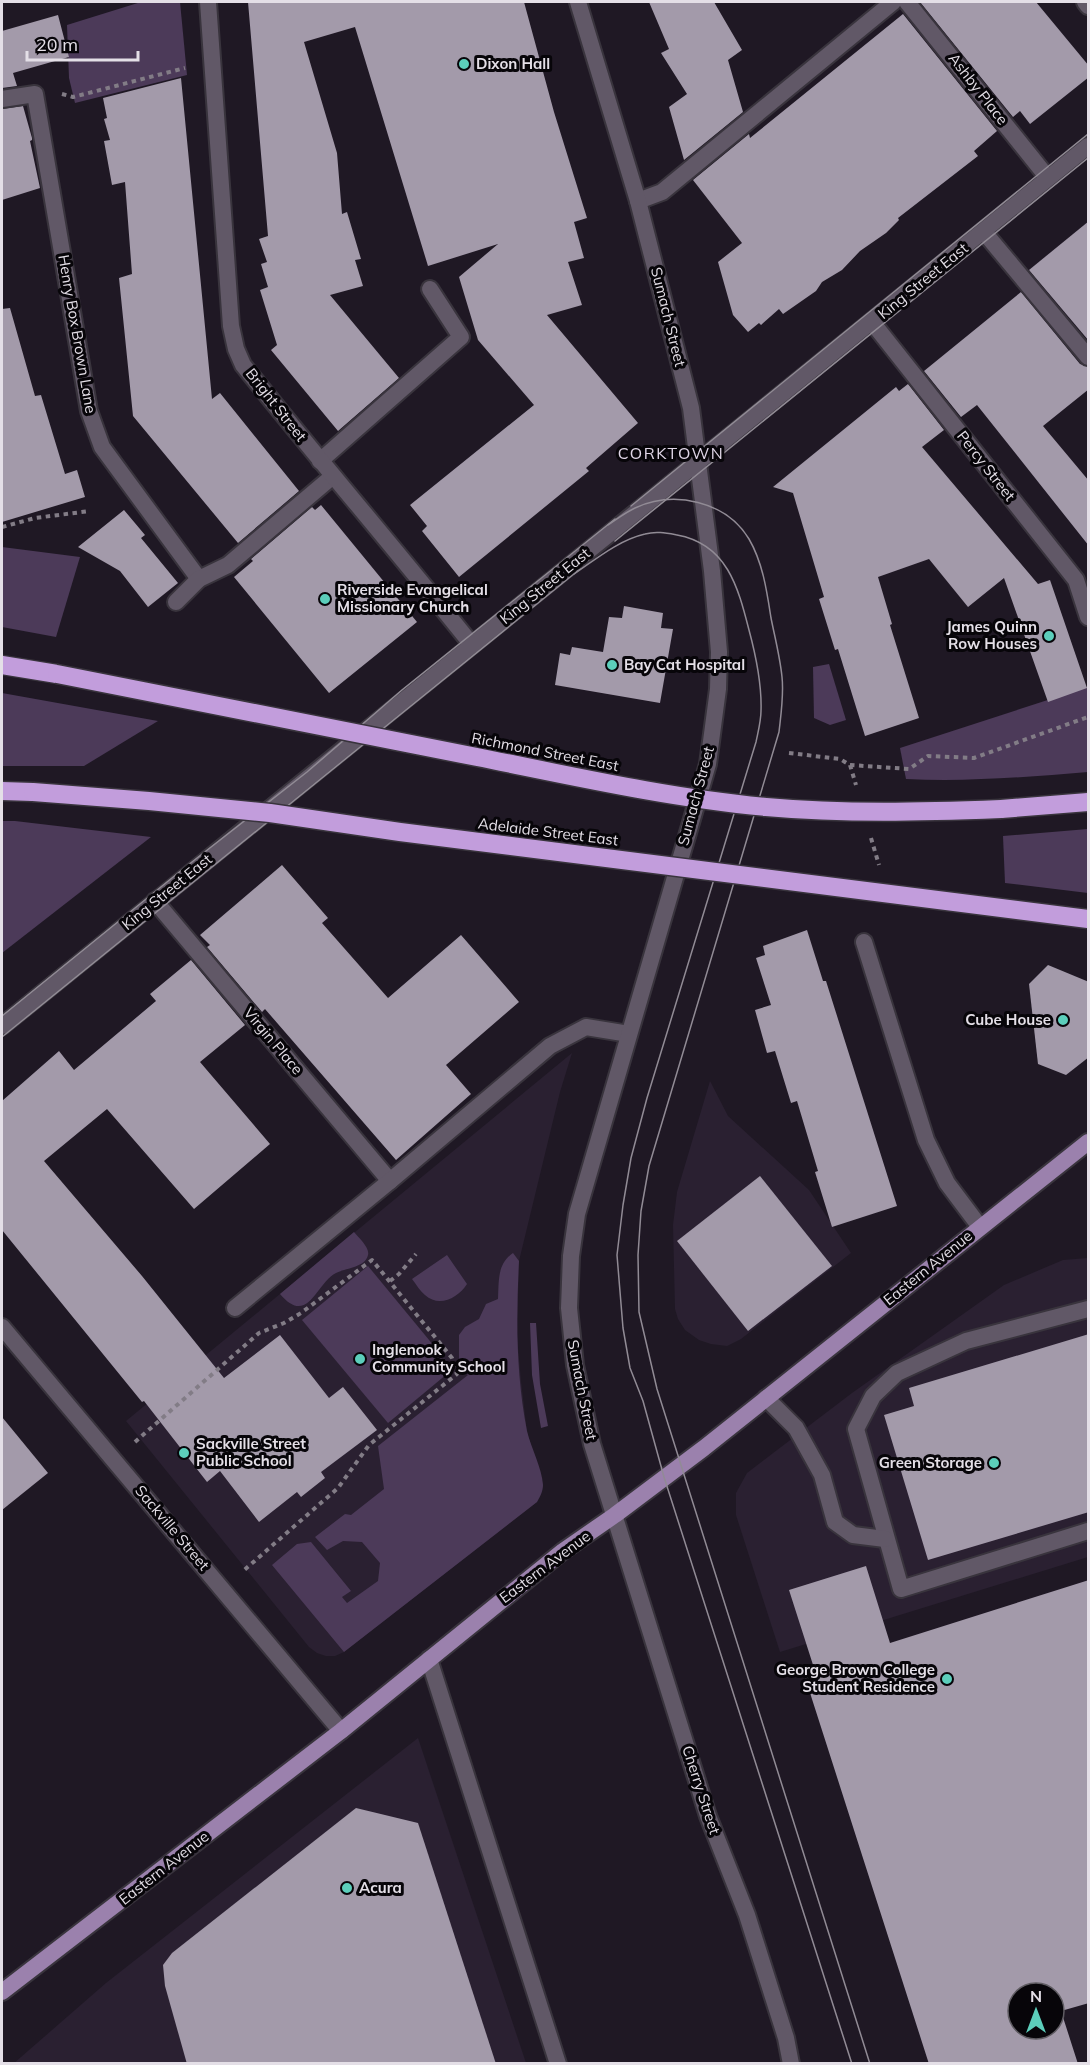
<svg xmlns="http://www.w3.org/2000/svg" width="1090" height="2065" viewBox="0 0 1090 2065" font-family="Mulish,sans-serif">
	<rect width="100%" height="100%" fill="#1f1824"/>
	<!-- built -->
	<g fill="#2a2031">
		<polygon points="572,1053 560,1092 519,1261 517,1336 521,1381 527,1432 543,1484 541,1494 537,1502 344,1652 335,1656 326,1656 317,1653 309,1647 126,1421"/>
		<polygon points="710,1081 728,1116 809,1190 851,1253 741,1339 727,1346 711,1344 699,1340 685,1330 678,1319 675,1309 673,1225 677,1192"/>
		<polygon points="1088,1258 1088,1557 780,1652 736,1515 736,1493 747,1473 852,1393 1004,1285 1063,1260"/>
		<polygon points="418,1738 526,2063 13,2064 106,1983"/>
	</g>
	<!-- green -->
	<g fill="#4c3a59">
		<polygon points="141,2 180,2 187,75 75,103 69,78 67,25"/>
		<polygon points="2,547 80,557 56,637 2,627"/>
		<polygon points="829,664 846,720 830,725 814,718 813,667"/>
		<path d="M1088,687V772C1028,777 967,782 906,779L900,748Z"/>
		<polygon points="2,693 158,721 84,766 2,766"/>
		<polygon points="2,821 15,821 151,837 2,953"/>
		<polygon points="1088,829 1088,893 1005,883 1003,836"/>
		<path d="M354,1232C359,1238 370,1248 368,1255C365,1268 345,1268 336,1273C316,1283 308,1327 280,1294Z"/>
		<path d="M513,1253L519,1261C516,1318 516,1375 527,1431C531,1448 542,1468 543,1485C543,1491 540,1497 537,1502L344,1652L272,1565L297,1544L311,1542L351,1591L342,1597L347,1603L378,1581L380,1563L362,1542L343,1541L327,1550L315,1537L345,1514L351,1515L384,1489L378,1446L468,1375L459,1366V1335L465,1327L479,1319L486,1304L498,1299C499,1281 497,1264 513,1253Z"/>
		<path d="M447,1255L467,1284C458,1298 439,1308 425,1295C420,1291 416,1284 412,1279Z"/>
		<polygon points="368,1266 453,1369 388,1423 302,1320"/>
		<polygon points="530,1323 536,1323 540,1384 548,1426 541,1428 532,1375"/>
	</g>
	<!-- building -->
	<g fill="#a39aaa" fill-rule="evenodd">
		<polygon points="248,2 524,2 554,112 587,218 574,222 584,258 568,262 582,305 547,315 638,423 586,468 589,471 459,577 422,531 427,526 410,505 534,405 478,340 459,277 498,244 428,266 355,27 304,42 337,153 342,214 347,212 361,259 355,260 363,286 330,295 399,378 338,431 271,350 277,345 260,290 268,287 261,264 267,262 259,239 268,236"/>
		<polygon points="649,2 714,2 742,50 728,60 743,112 684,160 669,107 687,94 661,53 669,49"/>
		<polygon points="920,2 1036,2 1089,66 1089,77 1030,124 1020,111 1013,117"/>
		<polygon points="903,14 997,131 974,151 978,156 898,218 899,220 886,233 860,251 842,270 822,282 816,291 783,314 779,309 761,325 759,323 748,332 733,315 718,262 742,243 693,180 749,134 750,138"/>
		<polygon points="58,15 69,57 13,73 17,86 2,88 2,31"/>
		<polygon points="181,78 212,399 220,393 299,491 238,543 133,416 119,278 132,274 125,182 112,185 104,141 110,140 104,119 107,118 103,98"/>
		<polygon points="23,106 32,138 32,140 30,141 40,188 2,200 2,109"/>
		<polygon points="1089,221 1089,341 1029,270"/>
		<polygon points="1021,292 1080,364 1089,367 1089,389 1043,426 1089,481 1089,546 977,405 961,417 924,371"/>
		<polygon points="10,308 35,396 41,395 65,474 77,470 85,497 2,522 2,309"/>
		<polygon points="908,384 944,430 922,447 1038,584 1050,580 1087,688 1048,702 1004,578 968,607 929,559 878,577 892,624 890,625 919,718 865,736 838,649 835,650 819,599 824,597 793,493 773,487 896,387 899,391"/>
		<polygon points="321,505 417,622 329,693 234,577 253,561 251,559 312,507 315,510"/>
		<polygon points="124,510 145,535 141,538 178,583 148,607 120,571 78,547"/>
		<polygon points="624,606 663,613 661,628 673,629 660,703 555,685 560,653 570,655 572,647 603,652 609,617 622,618"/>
		<polygon points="282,865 328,918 322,923 388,998 461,935 519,1002 446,1065 471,1094 396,1160 265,1009 262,1012 207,947 210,945 200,935"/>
		<polygon points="807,930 823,981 826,981 897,1206 832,1227 815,1172 818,1171 797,1101 791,1103 775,1051 767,1053 755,1010 771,1005 756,958 765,955 763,946"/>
		<polygon points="191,960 245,1025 200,1062 270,1144 194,1209 107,1109 44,1161 142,1276 224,1378 280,1335 329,1398 343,1387 377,1430 321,1472 325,1478 301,1497 297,1492 259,1522 220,1471 207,1482 144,1401 142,1402 2,1230 2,1101 59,1051 74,1070 156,1001 150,994"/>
		<polygon points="1048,965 1089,982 1089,1057 1066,1075 1038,1064 1029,984"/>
		<polygon points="760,1176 832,1266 748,1331 677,1241"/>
		<polygon points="1089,1334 1089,1512 928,1560 884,1415 914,1406 909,1388"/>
		<polygon points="2,1417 48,1473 2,1510"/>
		<path d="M866,1566L890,1643L1089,1580V2003L1061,2011L1078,2064H929L803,1671L814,1668L789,1590ZM1018,1993H1054V2029H1018Z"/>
		<polygon points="356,1808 418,1823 496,2064 187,2064 165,1986 163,1965 172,1953"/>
	</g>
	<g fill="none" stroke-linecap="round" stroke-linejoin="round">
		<!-- service casing -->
		<g stroke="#39343d" stroke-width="20">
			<g id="service">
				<polyline points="1085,2 1088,6"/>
				<polyline points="2,99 35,94 89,411 102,447 199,579"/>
				<polyline points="638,201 662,192 893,2"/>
				<polyline points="984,232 1088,357"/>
				<polyline points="320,461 461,337 430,289"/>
				<polyline points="176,602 199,579 228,565 333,476"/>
				<polyline points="1088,1309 966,1341 897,1373 873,1396 856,1429 901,1589 1088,1531"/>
				<polyline points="766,1398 796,1428 822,1475 835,1522 853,1535 885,1539"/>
				<polyline points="429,1659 558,2064"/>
			</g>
		</g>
		<!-- minor casing -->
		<g stroke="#39343d" stroke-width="20">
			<g id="minor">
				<path d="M208,2L231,326L236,349L243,365C318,459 397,551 472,645"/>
				<polyline points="578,2 638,201 691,408 698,463"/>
				<polyline points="907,2 1048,178"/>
				<polyline points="872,322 1076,580 1088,617"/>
				<polyline points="155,901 390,1181"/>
				<polyline points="864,942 926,1140 947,1183 980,1227"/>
				<polyline points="235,1308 390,1181 550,1046 586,1027 629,1034"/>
				<polyline points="2,1327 341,1731"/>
			</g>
		</g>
		<!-- tertiary casing -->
		<g stroke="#39343d" stroke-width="20">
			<polyline id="tertiary" points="698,463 712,571 719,652 718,689 708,764 577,1214 571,1256 569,1308 575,1365 592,1444 708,1816 747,1915 786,2038 791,2064"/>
		</g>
		<!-- secondary casing -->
		<g stroke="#39343d" stroke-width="20">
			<polyline id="secondary" points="2,1026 1088,146"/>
		</g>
		<!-- primary casing -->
		<g stroke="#39343d" stroke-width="20">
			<polyline id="primary" points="2,1992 341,1731 563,1551 615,1515 704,1448 1088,1142"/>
		</g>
		<!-- motorway casing -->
		<g stroke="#39343d" stroke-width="21">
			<g id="motorway">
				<polyline points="2,665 57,674"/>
				<polyline points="2,791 33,792"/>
				<polyline points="1001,809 1088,802"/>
			</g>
		</g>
		<!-- path -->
		<g stroke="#827c86" stroke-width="4" stroke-dasharray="4.5 4.5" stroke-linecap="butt">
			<polyline points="62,94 73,97 185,68"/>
			<polyline points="2,527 35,518 90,511"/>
			<polyline points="789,753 840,759 850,765 856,785"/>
			<polyline points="850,765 909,769 928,756 974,758 1088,717"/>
			<polyline points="871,838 879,865"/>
			<polyline points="390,1281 399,1274 416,1254"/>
			<polyline points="135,1442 259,1333 284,1323 301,1313 372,1260 452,1358 457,1374 369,1445 338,1488 242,1572"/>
		</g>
		<!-- service -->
		<use href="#service" stroke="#615867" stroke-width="16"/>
		<!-- minor -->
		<use href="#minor" stroke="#615867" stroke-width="16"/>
		<!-- tertiary -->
		<use href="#tertiary" stroke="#615867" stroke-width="16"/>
		<!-- secondary -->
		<use href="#secondary" stroke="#615867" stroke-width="16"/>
		<!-- primary -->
		<use href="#primary" stroke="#9b81ad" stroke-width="16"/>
		<!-- motorway -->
		<use href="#motorway" stroke="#c29ddc" stroke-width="18"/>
		<!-- tram -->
		<g stroke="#918b95" stroke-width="1.5">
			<polyline points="631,506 1088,134"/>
			<path d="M608,525C617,519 626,512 635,508C674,490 726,501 749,539C763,563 767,592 771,618C775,638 780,657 782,677C784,695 781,714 779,732L649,1166L641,1211L638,1255L639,1312L657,1389L870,2064"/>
			<polyline points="615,541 1088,158"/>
			<path d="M574,574C596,559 619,540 645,534C656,531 666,533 677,535C727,544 738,587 749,630C756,656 762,683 761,711C761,721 758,732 756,742L647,1098L631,1158L623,1205L617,1255L623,1328L630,1368L643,1401L664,1477L852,2064"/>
			<polyline points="2,1016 183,869 307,772 402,690 615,519"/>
			<polyline points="2,1037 580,569"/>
		</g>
		<!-- motorway-bridge casing -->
		<g stroke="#39343d" stroke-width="21" stroke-linecap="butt">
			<g id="motorway-bridge">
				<path d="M57,674C197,702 337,730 477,757C572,776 669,798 766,807C844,814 923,812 1001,809"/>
				<polyline points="33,792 149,801 270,813 400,832 1088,919"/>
			</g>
		</g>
		<!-- motorway-bridge -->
		<use href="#motorway-bridge" stroke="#c29ddc" stroke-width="18"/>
	</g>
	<!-- markers -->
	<g fill="#5ccebb" stroke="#070509" stroke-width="2">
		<circle cx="464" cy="64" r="6"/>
		<circle cx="325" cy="599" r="6"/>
		<circle cx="1049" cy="636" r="6"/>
		<circle cx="612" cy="665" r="6"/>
		<circle cx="1063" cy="1020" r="6"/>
		<circle cx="360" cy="1359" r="6"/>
		<circle cx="184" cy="1453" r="6"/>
		<circle cx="994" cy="1463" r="6"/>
		<circle cx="947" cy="1679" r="6"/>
		<circle cx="347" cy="1888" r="6"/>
	</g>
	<g text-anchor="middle" stroke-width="6" stroke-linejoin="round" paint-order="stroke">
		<!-- poi labels -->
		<g font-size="15" font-weight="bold" fill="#e4dfe7" stroke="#070509" text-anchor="start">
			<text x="476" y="69">Dixon Hall</text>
			<text x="337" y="595">Riverside Evangelical<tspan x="337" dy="17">Missionary Church</tspan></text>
			<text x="1037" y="632" text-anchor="end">James Quinn<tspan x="1037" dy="17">Row Houses</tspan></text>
			<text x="624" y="670">Bay Cat Hospital</text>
			<text x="1051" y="1025" text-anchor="end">Cube House</text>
			<text x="372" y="1355">Inglenook<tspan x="372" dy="17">Community School</tspan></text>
			<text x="196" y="1449">Sackville Street<tspan x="196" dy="17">Public School</tspan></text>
			<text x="982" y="1468" text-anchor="end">Green Storage</text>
			<text x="935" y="1675" text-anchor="end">George Brown College<tspan x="935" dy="17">Student Residence</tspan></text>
			<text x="359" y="1893">Acura</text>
		</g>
		<!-- street labels -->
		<g font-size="15" fill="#e4dfe7" stroke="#070509">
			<text transform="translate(978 89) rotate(52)" y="5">Ashby Place</text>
			<text transform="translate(923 281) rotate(-39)" y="5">King Street East</text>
			<text transform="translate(668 317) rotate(76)" y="5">Sumach Street</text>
			<text transform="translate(77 334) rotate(80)" y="5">Henry Box Brown Lane</text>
			<text transform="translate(276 405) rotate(52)" y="5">Bright Street</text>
			<text transform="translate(986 466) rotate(52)" y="5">Percy Street</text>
			<text transform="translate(545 586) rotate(-39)" y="5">King Street East</text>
			<text transform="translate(545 752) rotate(11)" y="5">Richmond Street East</text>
			<text transform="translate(696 796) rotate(-75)" y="5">Sumach Street</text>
			<text transform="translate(548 832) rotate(7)" y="5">Adelaide Street East</text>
			<text transform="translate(167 892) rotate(-39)" y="5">King Street East</text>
			<text transform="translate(273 1041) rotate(50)" y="5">Virgin Place</text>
			<text transform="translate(928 1268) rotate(-39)" y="5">Eastern Avenue</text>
			<text transform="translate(582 1390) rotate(79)" y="5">Sumach Street</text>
			<text transform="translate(172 1528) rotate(50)" y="5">Sackville Street</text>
			<text transform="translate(545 1567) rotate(-37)" y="5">Eastern Avenue</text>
			<text transform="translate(701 1790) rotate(72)" y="5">Cherry Street</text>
			<text transform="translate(164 1868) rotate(-38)" y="5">Eastern Avenue</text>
		</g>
		<!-- neighbourhood labels -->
		<g font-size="16" letter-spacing="1.5" fill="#e0d6e7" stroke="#070509">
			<text x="671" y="459">CORKTOWN</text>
		</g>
	</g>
	<!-- border -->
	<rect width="1090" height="2065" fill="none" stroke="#e4dfe7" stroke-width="6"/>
	<!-- north arrow -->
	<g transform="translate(1036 2011)"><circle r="28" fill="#070509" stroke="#5f5c62" stroke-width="1.5"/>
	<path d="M0-4.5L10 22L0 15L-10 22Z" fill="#5ccebb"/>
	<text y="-9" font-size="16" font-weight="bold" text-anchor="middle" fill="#e4dfe7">N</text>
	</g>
	<!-- scale -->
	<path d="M27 51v9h111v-9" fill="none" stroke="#e4dfe7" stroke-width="3"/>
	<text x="36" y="51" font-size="18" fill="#e4dfe7" stroke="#070509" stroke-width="4.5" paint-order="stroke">20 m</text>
</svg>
